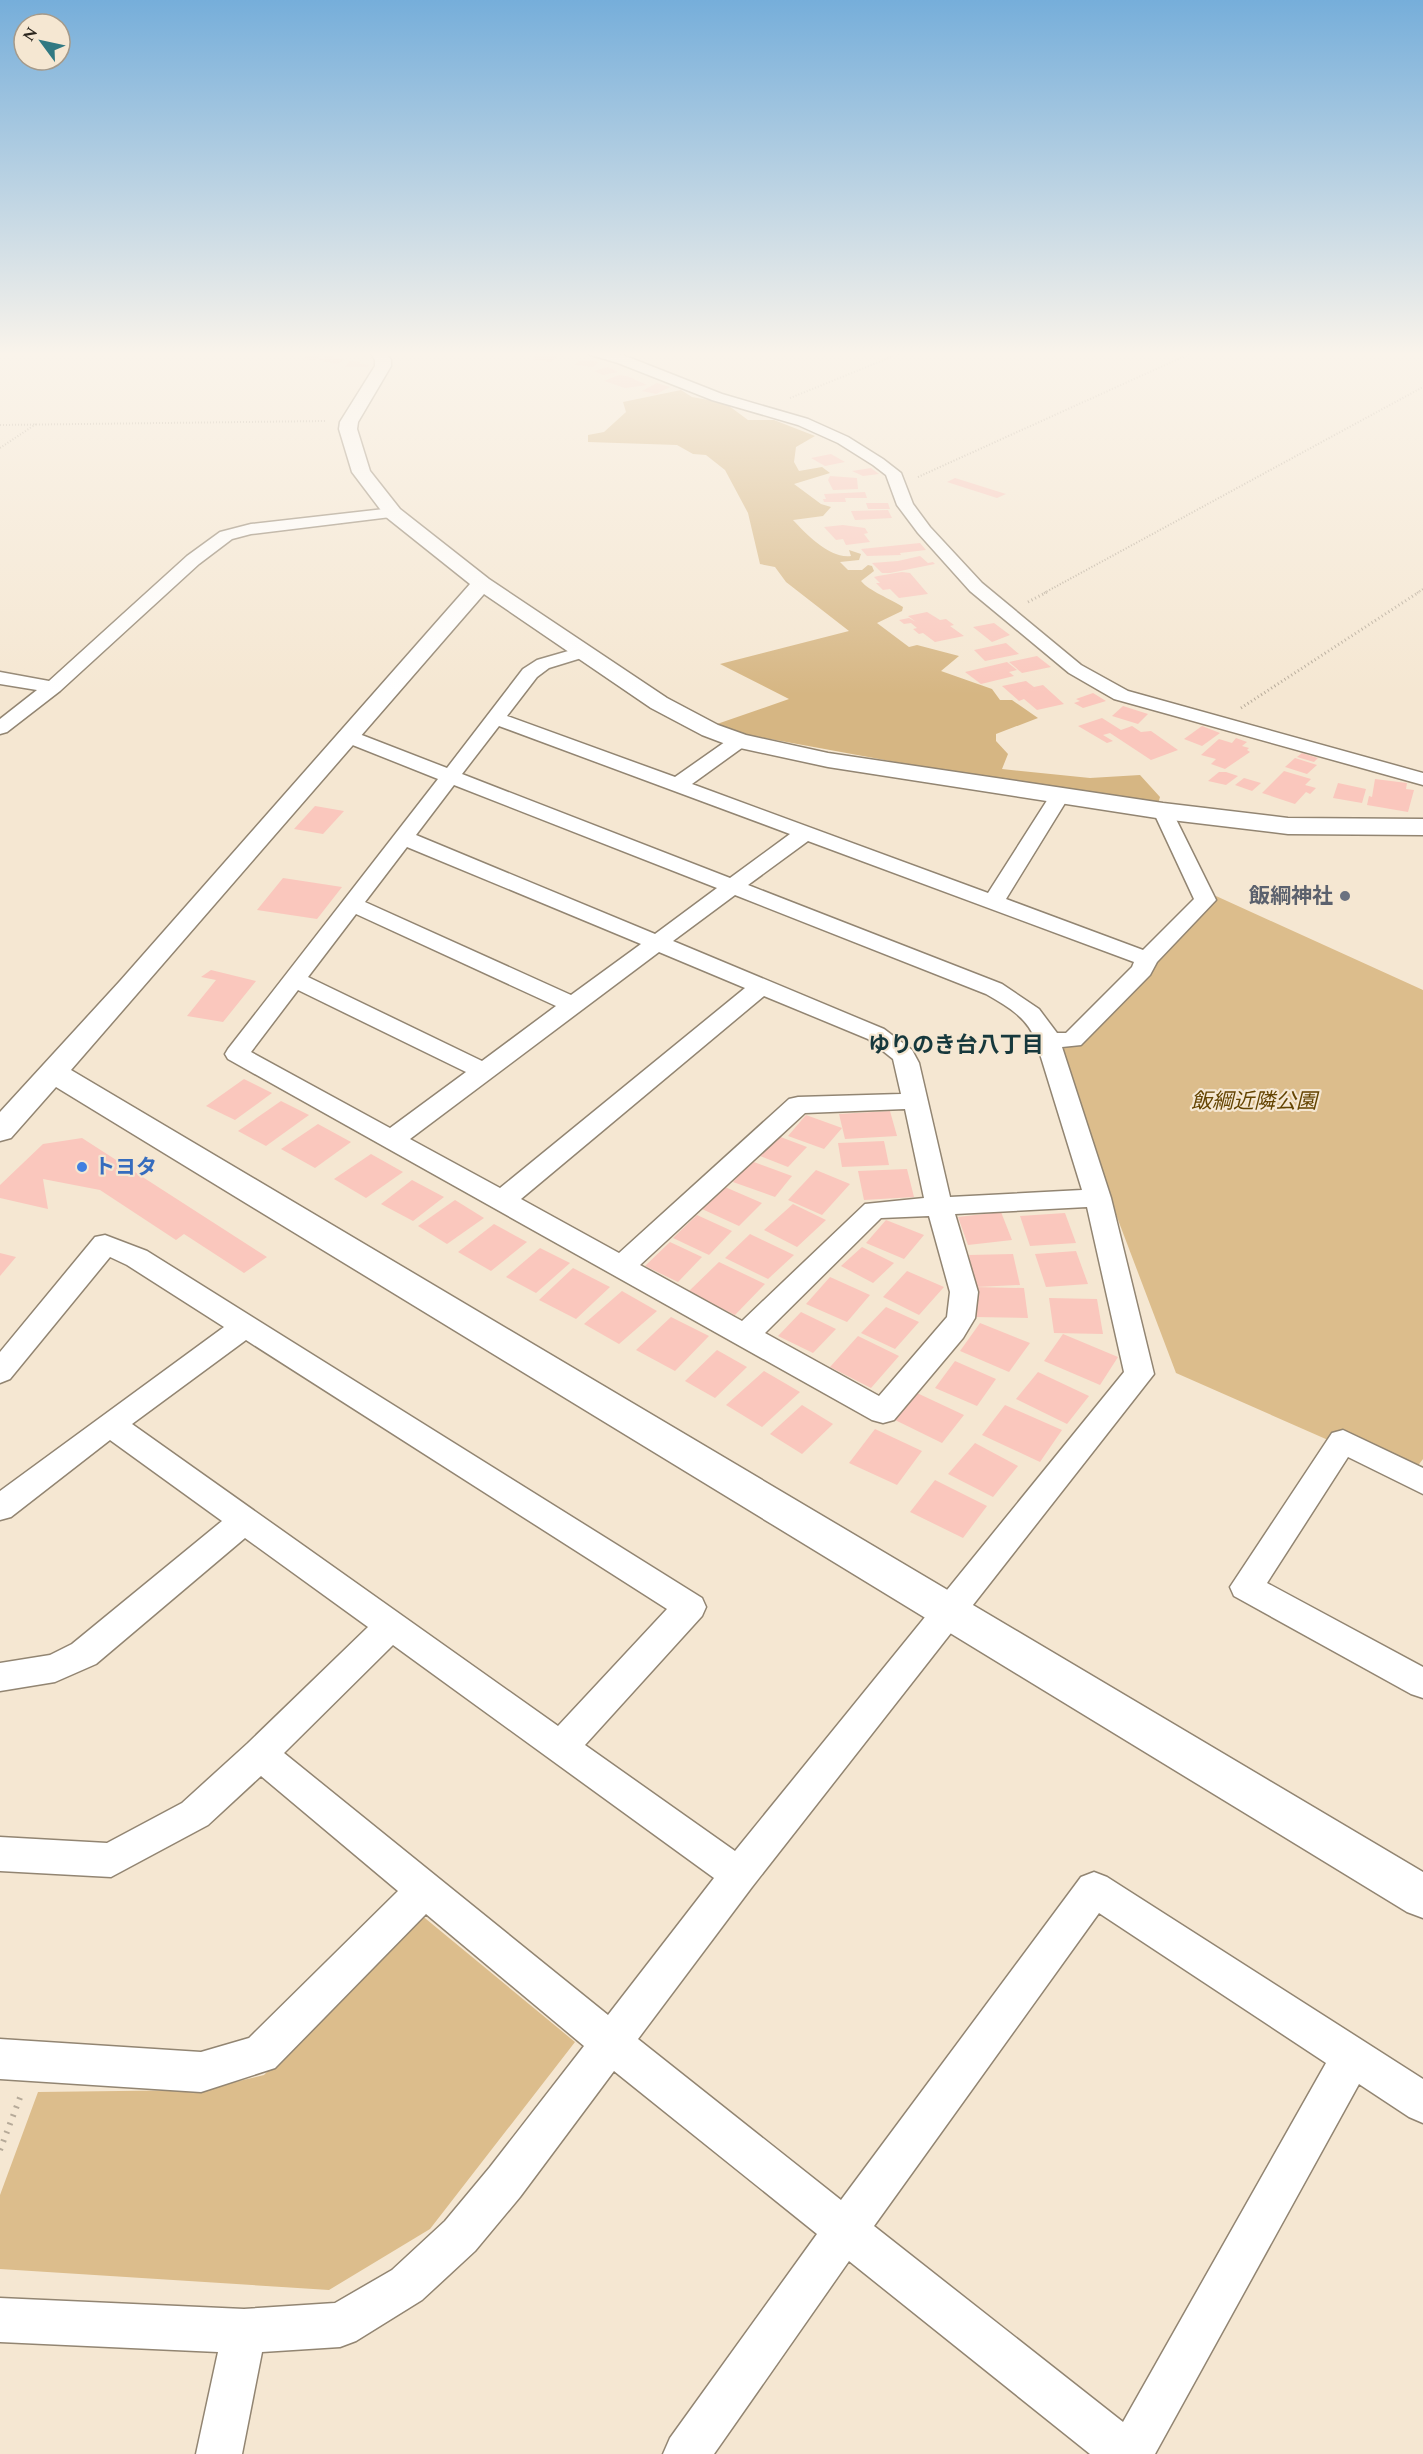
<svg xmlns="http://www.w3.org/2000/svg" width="1423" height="2454" viewBox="0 0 1423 2454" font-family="Spectral,'Noto Sans JP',serif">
	<rect width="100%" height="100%" fill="#f5e7d2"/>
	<!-- green -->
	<g fill="#dcbd8c">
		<polygon points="1216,896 1423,990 1423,1459 1410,1476 1176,1373 1050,1040 1073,1043"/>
		<polygon points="420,1914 575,2042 430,2229 329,2290 0,2269 0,2195 38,2092 201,2090 264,2075"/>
	</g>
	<!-- forest -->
	<path fill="#d6b683" d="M681,390L692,397L725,403L748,420H774L815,436L796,447L794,462L799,471L822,467L830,473L794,484L821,504L831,507L823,516L793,520C806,534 830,559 851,556L849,550L861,554L859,560L840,562L848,570H862L868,565L872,566L874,571L861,581C869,591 891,599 903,607L902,611L877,623L909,647L917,645L959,656L941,671L992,689L1000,700H1012L1038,718L996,734V741L1008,754L1002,769L1090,778L1140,775L1160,797L1158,804L966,775L749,735L717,724L789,699L720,664L849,631L786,582L775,567L760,564L748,513L725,470L706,455L693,454L677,445L588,442V435L604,432L626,412L623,402Z"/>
	<!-- building -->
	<g fill="#fac7bd">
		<polygon points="318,351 331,352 314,360 302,359"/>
		<polygon points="542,351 554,351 563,352 551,362 531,359"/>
		<polygon points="327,356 345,360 336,364 318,360"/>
		<polygon points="580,360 598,362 593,367 575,365"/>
		<polygon points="349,361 361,362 359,364 370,365 368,367 345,367"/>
		<polygon points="608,367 618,372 603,375 594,371"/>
		<polygon points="619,375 627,376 647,385 625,388 604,381"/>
		<polygon points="657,383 670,387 656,394 642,391"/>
		<polygon points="831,454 845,462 825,466 811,458"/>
		<polygon points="871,468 879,474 863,476 852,471"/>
		<polygon points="830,476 857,478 858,489 833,490 828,480"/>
		<polygon points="955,478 1006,494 997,498 947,482"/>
		<polygon points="865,492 867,498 845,498 846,502 824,502 823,499 826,499 824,494"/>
		<polygon points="866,503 888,503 890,509 868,509"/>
		<polygon points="888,510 892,518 855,520 851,511"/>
		<polygon points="843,525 865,528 868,533 864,534 870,542 846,545 843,539 836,540 824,527"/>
		<polygon points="920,543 926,550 900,553 901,555 867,556 861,549"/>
		<polygon points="920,556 928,563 933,562 935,564 890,573 882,573 872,563 898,561"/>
		<polygon points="902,572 910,573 928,594 899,598 890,589 883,590 876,583 880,583 874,577 878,576"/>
		<polygon points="927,612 940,620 946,619 954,625 950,626 964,636 935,642 923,633 919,634 913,629 917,628 911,623 904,624 899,620 909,618 916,622 908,616"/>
		<polygon points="994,623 1010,635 992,642 973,627"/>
		<polygon points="1006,643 1019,654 985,661 974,650"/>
		<polygon points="1037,656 1051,667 1022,673 1009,662"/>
		<polygon points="1007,662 1017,670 1009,672 1014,676 981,684 965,672"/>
		<polygon points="1026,681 1034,687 1043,685 1064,704 1037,710 1024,699 1019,701 1002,686"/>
		<polygon points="1093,693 1106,701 1083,708 1074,703 1080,701 1076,699"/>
		<polygon points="1123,706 1148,714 1138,724 1112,716"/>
		<polygon points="1102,718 1121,730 1132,726 1141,732 1151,731 1178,750 1151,760 1110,733 1103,735 1113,741 1107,743 1078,726"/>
		<polygon points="1202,726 1220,733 1202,746 1184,739"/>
		<polygon points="1236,738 1247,742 1242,746 1249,748 1247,750 1250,752 1225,769 1211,764 1216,759 1201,755 1219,739 1232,743"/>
		<polygon points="1302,753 1318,758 1314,762 1297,757"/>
		<polygon points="1295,758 1317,765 1307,774 1285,767"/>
		<polygon points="1284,771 1311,779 1305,785 1316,788 1310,794 1306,792 1295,804 1262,793"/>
		<polygon points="1219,772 1226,772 1238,776 1226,785 1208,781"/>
		<polygon points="1244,778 1261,783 1252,791 1235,785"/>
		<polygon points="1375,779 1407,783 1406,789 1414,790 1408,812 1367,805 1369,796 1372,797"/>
		<polygon points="1338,783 1366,789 1362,803 1333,798"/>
		<polygon points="315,806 344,811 323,834 294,829"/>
		<polygon points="283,878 342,887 317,919 257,910"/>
		<polygon points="211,970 256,981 223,1022 187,1016 216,980 201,977"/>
		<polygon points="244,1079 272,1093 235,1120 206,1106"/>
		<polygon points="281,1101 309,1115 266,1146 238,1131"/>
		<polygon points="890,1111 897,1136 845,1139 839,1114"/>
		<polygon points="806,1115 842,1128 824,1149 788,1136"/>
		<polygon points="318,1124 351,1142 315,1168 281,1149"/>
		<polygon points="778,1136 807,1147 788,1167 760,1156"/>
		<polygon points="82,1138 267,1257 244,1273 184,1234 176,1240 100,1190 43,1179 48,1209 0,1198 0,1185 43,1144"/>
		<polygon points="884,1141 889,1165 842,1167 838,1143"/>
		<polygon points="371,1154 403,1172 366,1198 334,1179"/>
		<polygon points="751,1161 792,1176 775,1197 733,1182"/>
		<polygon points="907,1169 914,1197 864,1200 858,1171"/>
		<polygon points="816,1170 850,1184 822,1215 788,1200"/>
		<polygon points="412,1180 444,1197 413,1221 381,1204"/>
		<polygon points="725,1187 762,1203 739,1226 702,1209"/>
		<polygon points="455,1200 484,1218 447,1244 418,1226"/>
		<polygon points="793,1204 826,1220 797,1247 764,1230"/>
		<polygon points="1001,1212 1012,1240 968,1245 958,1217"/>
		<polygon points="1065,1213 1076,1243 1030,1246 1020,1216"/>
		<polygon points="697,1215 732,1231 709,1255 673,1238"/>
		<polygon points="886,1220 924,1235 904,1259 866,1243"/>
		<polygon points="494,1224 527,1242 491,1271 458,1252"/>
		<polygon points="750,1234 794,1255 768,1279 725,1258"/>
		<polygon points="670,1242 702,1257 678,1282 645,1266"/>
		<polygon points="862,1247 894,1263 873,1283 841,1266"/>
		<polygon points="540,1248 570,1263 536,1293 506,1277"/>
		<polygon points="1076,1251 1088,1284 1046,1287 1035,1254"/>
		<polygon points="0,1253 16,1257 0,1276"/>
		<polygon points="1013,1254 1020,1285 975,1287 969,1255"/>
		<polygon points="719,1262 765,1284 735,1315 688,1292"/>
		<polygon points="573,1268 610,1287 576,1319 539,1300"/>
		<polygon points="907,1271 944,1287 919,1315 883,1297"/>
		<polygon points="830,1277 870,1295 847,1322 806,1304"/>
		<polygon points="972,1287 1024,1288 1028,1318 975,1317"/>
		<polygon points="622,1291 657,1311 619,1344 584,1324"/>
		<polygon points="1049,1298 1097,1299 1103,1334 1054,1333"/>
		<polygon points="886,1307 919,1322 895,1349 861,1333"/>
		<polygon points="801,1312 836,1329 813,1353 778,1336"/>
		<polygon points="671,1317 709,1336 675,1371 636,1350"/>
		<polygon points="980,1323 1030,1343 1009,1372 960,1351"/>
		<polygon points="1063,1334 1118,1357 1100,1385 1044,1361"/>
		<polygon points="858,1336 899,1356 871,1388 830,1367"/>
		<polygon points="717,1350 747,1367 715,1398 685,1381"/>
		<polygon points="955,1361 996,1379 977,1406 935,1388"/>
		<polygon points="764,1371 800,1392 762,1427 726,1405"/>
		<polygon points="1038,1372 1089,1396 1067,1424 1016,1399"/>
		<polygon points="917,1393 964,1415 942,1443 895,1420"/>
		<polygon points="802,1405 833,1424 802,1454 770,1434"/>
		<polygon points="1005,1405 1062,1430 1040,1462 982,1435"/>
		<polygon points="875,1429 922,1451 897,1485 849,1463"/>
		<polygon points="975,1443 1018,1466 993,1497 948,1474"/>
		<polygon points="935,1480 987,1506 963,1538 910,1512"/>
	</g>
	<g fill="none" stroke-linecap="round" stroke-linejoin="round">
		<!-- street casing -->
		<g stroke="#928572" stroke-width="3">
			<g id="street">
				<polygon points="586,351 607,351 628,357 722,394 808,419 848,437 883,459 901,473 913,504 930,527 982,583 1081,665 1128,691 1423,773 1423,785 1114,699 1069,673 970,591 918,533 897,505 886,475 873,465 838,443 798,425 712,400 618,363 588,354"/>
				<polygon points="393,508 399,510 401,513 399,516 251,534 232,539 199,564 60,691 7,732 0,734 0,719 37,690 0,684 0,672 49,681 187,556 220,532 251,524"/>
				<path d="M582,647L588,648L591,652L588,656L549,668L537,677L507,716L675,777L732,737H746L749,741L746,745L692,784L988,893L1053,791H1067L1070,795L1006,899L1143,950L1194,899L1153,811L1156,807L1163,805L1170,807L1216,900L1157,962L1150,975L1081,1045L1062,1047L1111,1198L1154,1374L752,1887L638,2039L841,2200L1081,1877L1094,1872L1107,1877L1423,2079V2123L1409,2117L1359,2084L1155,2454H1090L849,2261L714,2454H663L670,2438L817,2234L614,2071L520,2197L475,2251L422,2300L356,2341L340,2347L262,2352L242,2454H196L218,2352L0,2342V2298L244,2309L335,2303L392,2270L445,2221L490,2167L584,2046L426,1914L275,2068L201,2092L0,2079V2039L201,2052L249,2038L398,1891L261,1776L208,1825L111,1877L0,1871V1837L107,1843L182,1803L248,1743L368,1627L245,1538L96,1664L55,1682L0,1691V1663L50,1655L72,1644L222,1521L110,1440L11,1517L0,1520V1491L224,1327L127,1265L110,1257L10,1379L0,1383V1352L95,1237L105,1235L147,1251L702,1598L706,1607L702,1616L585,1745L735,1851L1124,1372L1087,1207L955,1214L978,1292L975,1318L963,1338L894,1420L883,1423L872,1420L228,1059L225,1054L228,1049L438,779L340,740L337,736L340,732H354L447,768L523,669L537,660ZM499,726L790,834L730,878L462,774ZM454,785L717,888L655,934L416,835ZM808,841L1134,962L1132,967L1066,1033H1057L1039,1009L1002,984L748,885ZM407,847L641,944L571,995L365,902ZM735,895L986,994C1007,1006 1027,1017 1036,1041L1082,1190L950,1197L919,1063L912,1050L884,1029L673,941ZM356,914L556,1006L482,1061L308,977ZM659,952L745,988L500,1188L410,1139ZM298,990L466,1072L390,1128L251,1052ZM764,996L868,1039L893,1059L901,1094L798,1097L789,1099L619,1253L521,1199ZM905,1109L924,1198L865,1204L742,1321L640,1265L805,1113ZM929,1216L950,1292L947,1317L879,1396L765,1333L881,1218ZM246,1340L667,1609L558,1726L132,1424ZM393,1645L714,1878L608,2015L284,1753ZM1099,1913L1326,2063L1123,2422L874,2226Z"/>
				<polygon points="1343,1430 1423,1468 1423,1494 1348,1457 1267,1583 1423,1667 1423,1698 1411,1694 1234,1596 1230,1587 1332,1433"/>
			</g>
		</g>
		<!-- secondary casing -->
		<g stroke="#928572" stroke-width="3">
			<polygon id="secondary" points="369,351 385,351 391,360 391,366 358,422 357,429 370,471 400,509 489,579 667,698 718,725 746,735 828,753 1163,803 1288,818 1423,819 1423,835 1288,834 1163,819 828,767 731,746 702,735 651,708 484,594 71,1070 1423,1872 1423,1918 1407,1912 56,1087 11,1138 0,1141 0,1112 120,981 470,584 386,517 352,472 339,429 340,422 375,366 375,360"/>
		</g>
		<!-- path-far2 -->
		<g stroke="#b6aa99" stroke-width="2" stroke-dasharray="1 2" stroke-linecap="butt">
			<polyline points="790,398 906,351"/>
			<polyline points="0,425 326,421"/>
			<polyline points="0,448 36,424"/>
			<polyline points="918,477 1196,351"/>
			<polyline points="1044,593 1423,387"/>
			<polyline points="1417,593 1423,589"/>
		</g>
		<!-- path-far1 -->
		<g stroke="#b6aa99" stroke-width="3" stroke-dasharray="1 3" stroke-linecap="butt">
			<polyline points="1028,602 1047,592"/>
			<polyline points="1241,708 1419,592"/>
		</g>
		<!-- path -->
		<polyline stroke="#b6aa99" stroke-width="6" stroke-dasharray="2 7" stroke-linecap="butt" points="0,2150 21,2095"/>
		<!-- street -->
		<use href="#street" fill="#fff" fill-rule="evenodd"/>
		<!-- secondary -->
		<use href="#secondary" fill="#fff" fill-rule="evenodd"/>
	</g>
	<!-- sky -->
	<linearGradient id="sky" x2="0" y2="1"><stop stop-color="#76aeda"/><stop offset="0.51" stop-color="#faf4eb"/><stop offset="1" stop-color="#faf4eb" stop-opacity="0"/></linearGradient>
	<rect width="1423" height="694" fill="url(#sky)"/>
	<!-- markers -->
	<circle fill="#6b7280" stroke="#f5e7d2" stroke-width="2" cx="1345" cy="896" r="6"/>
	<circle fill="#3f7fe0" stroke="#f5e7d2" stroke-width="2" cx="82" cy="1167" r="6"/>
	<g text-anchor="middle" stroke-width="4.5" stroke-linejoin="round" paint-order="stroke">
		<!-- worship labels -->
		<g font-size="21" font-weight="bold" fill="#5b616d" stroke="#f5e7d2" text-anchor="end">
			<text x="1333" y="903">飯綱神社</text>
		</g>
		<!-- park labels -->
		<g font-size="21" font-style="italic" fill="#644402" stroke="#f5e7d2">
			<text x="1254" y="1108">飯綱近隣公園</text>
		</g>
		<!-- shop labels -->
		<g font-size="21" font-weight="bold" fill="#366cbe" stroke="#f5e7d2" text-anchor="start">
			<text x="94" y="1174">トヨタ</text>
		</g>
		<!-- neighbourhood labels -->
		<g font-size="22" font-weight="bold" fill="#16383c" stroke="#f5e7d2">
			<text x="956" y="1052">ゆりのき台八丁目</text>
		</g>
	</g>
	<!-- north arrow -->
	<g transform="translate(42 42) rotate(303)"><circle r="28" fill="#f5e7d2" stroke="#a59a8a" stroke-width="1.5"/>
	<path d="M0-4.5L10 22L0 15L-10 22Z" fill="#317982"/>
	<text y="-9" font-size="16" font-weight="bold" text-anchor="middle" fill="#2c271f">N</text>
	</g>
</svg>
